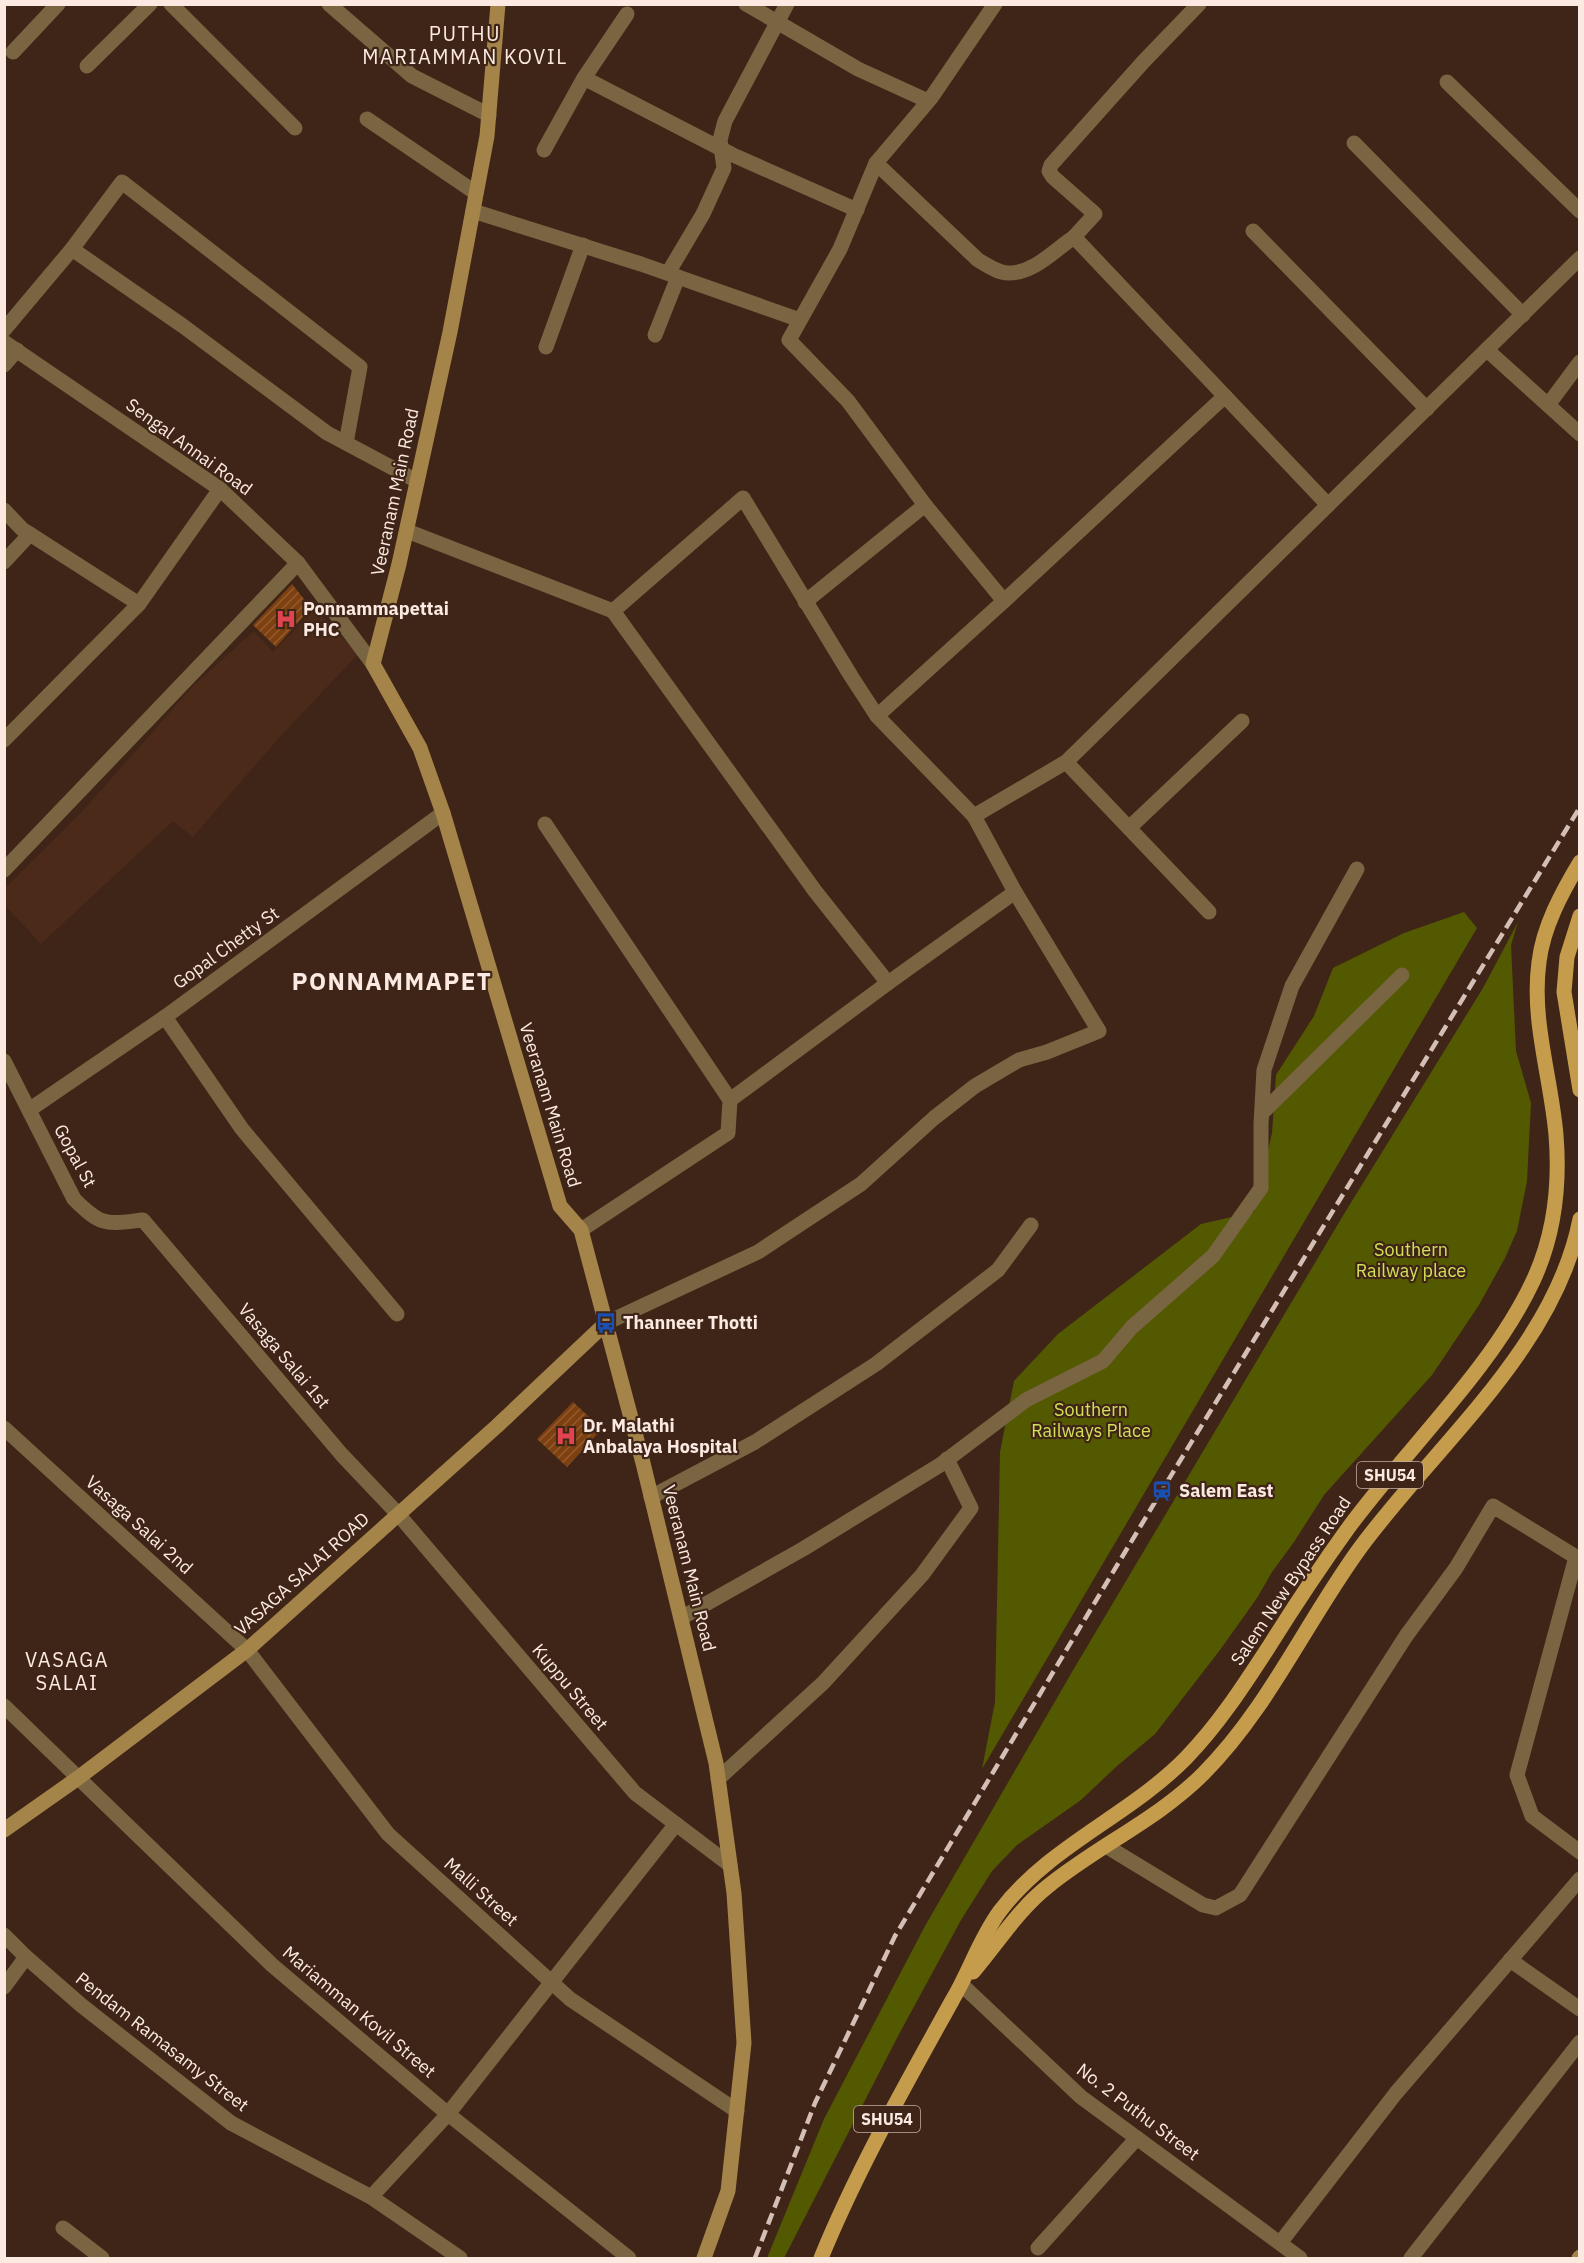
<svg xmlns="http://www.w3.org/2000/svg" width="1584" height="2263" viewBox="0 0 1584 2263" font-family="'IBM Plex Sans',sans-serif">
	<defs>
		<pattern id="building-hatch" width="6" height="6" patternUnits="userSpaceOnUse" patternTransform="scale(1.5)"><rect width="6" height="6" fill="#7e400f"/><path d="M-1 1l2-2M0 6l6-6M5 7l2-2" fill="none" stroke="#915c32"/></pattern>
	</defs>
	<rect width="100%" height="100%" fill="#3f2518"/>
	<!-- built -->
	<polygon fill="#4b2a1a" points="315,609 358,654 278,739 193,837 173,821 41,944 5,905 5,888 81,813 194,685 254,631 273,652"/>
	<!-- green -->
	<g fill="#535900">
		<polygon points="1464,912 1477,928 982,1769 995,1702 1000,1452 1014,1381 1058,1334 1201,1224 1254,1212 1272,1133 1276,1075 1314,1016 1333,968 1404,933"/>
		<polygon points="1518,922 1511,945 1516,1051 1531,1103 1527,1181 1517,1231 1505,1258 1479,1305 1432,1375 1324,1495 1294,1542 1272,1572 1257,1598 1220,1650 1155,1734 1117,1766 1081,1800 1017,1845 992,1871 961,1920 898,2036 784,2258 767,2258 824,2119 925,1926 1072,1672 1344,1214 1483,988"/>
	</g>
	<!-- building -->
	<g fill="url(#building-hatch)">
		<polygon points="292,584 311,608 276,647 253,625"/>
		<polygon points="573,1402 602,1429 567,1467 537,1439"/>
	</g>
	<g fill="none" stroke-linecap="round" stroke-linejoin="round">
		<!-- street -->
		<g stroke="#796541" stroke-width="15">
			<polyline points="171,4 295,128"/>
			<polyline points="329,4 412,76 489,115"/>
			<polyline points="746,4 858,69 928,101"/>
			<polyline points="995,4 931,98 876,163 840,249 789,340 848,401 925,505 1004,601 1225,396"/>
			<polyline points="13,52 58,4"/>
			<polyline points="87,66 150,4"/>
			<polyline points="584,78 733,155 857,210"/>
			<polyline points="1447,82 1580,211"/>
			<polyline points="367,119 476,193"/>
			<polyline points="1354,143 1523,315"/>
			<polyline points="544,150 584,78 627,14"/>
			<path d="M876,163L978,260C987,265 998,273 1008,273C1033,274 1055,250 1074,237L1328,505"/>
			<polyline points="473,211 641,264 800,320"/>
			<polyline points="1253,231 1427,409"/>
			<polyline points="1074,237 1095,214 1053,177 1049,171 1051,165 1144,61 1199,4"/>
			<polyline points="72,249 183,326 327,433 417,481"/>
			<polyline points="668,273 703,214 724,168 720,140 725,121 787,4"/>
			<polyline points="4,330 72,249 122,182 360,367 346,443"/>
			<polyline points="655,335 678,277"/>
			<polyline points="4,342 220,489 298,563 373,664"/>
			<polyline points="546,347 583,245"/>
			<polyline points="1487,350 1580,434"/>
			<polyline points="4,365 17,350"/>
			<polyline points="1548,405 1580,362"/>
			<polyline points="4,510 22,529 139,604"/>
			<polyline points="407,531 613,611 743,498 851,676 877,716 974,816"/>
			<polyline points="4,562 30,534"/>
			<polyline points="805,602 925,505"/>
			<polyline points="613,611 815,891 888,983 730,1100"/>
			<polyline points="877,716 1004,601"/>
			<polyline points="4,740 139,604 220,489"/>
			<polyline points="1066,762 1209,912"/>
			<polyline points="545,824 730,1100 728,1133 581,1230"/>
			<polyline points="1129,828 1242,721"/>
			<polyline points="4,870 298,563"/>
			<polyline points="888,983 1015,892 974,816 1066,762 1580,258"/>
			<polyline points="165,1017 242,1129 397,1314"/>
			<path d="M4,1061L74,1199C102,1227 106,1224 143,1220L342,1455L398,1514L635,1793L730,1865"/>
			<polyline points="29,1110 165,1017 443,813"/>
			<polyline points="1262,1113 1402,975"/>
			<polyline points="606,1323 758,1252 861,1184 934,1118 975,1086 1019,1060 1047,1052 1099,1031 1015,892"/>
			<polyline points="4,1428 247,1650 388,1834 570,1999 737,2111"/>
			<polyline points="651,1497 755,1442 876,1364 998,1270 1031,1225"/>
			<polyline points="681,1618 803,1549 940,1465 1026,1400 1103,1361 1132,1327 1213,1256 1261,1188 1261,1124 1264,1070 1292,986 1357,869"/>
			<polyline points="4,1706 272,1965 448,2114 629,2258"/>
			<polyline points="718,1779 823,1683 922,1575 971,1508 947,1459"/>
			<polyline points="1106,1846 1203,1905 1216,1908 1240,1895 1406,1636 1456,1568 1493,1506 1576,1557 1517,1775 1532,1816 1580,1852"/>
			<polyline points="4,1935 26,1957 81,2005 231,2123 371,2197 460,2258"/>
			<polyline points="1510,1960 1580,2009"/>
			<polyline points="962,1985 1081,2097 1300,2258"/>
			<polyline points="4,1987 26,1957"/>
			<polyline points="371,2197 448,2114 676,1824"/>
			<polyline points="63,2228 102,2258"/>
			<polyline points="1280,2243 1396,2093 1580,1879"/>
			<polyline points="1038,2248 1137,2138"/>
			<polyline points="1411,2258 1580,2042"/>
		</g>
		<!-- secondary -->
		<g stroke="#a48448" stroke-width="15">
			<polyline points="498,4 487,136 450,332 399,564 373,664 420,748 443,813 560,1206 581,1230 643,1463 716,1763 734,1893 744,2043 728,2191 704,2258"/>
			<polyline points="4,1830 78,1778 247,1650 497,1426 606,1323"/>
			<polyline points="1579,2258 1580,2257"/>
		</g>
		<!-- primary -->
		<g stroke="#c59c4c" stroke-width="15">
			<polyline points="1580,916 1567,957 1564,992 1580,1090"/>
			<path d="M973,1972C997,1944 1018,1910 1047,1887C1097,1846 1157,1820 1203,1774C1268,1709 1306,1622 1360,1548C1435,1446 1555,1348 1580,1219"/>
			<path d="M821,2258C858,2168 906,2084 953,1999C970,1970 980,1938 1000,1911C1049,1846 1129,1816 1186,1758C1219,1724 1244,1685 1270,1645C1295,1605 1321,1566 1349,1527C1407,1448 1492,1369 1533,1281C1554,1236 1560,1184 1556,1135C1551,1077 1531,1020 1539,962C1543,927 1562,892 1580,862"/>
		</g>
		<!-- rail -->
		<polyline stroke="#d3bfb6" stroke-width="4.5" stroke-dasharray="12 6" stroke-linecap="butt" points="755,2258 815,2103 895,1936 1164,1487 1580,807"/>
	</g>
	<!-- icons -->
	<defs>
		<g id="hospital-bare" transform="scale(1.62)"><path d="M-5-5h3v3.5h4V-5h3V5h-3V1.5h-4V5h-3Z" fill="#e0444e" stroke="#3f2518" stroke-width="2.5" paint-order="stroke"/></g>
		<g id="bus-bare" transform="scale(1.62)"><path d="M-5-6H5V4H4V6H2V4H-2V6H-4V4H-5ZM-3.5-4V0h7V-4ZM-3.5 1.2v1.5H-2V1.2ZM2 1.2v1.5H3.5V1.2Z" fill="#1a4fb4" stroke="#3f2518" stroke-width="2.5" paint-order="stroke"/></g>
		<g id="station-bare" transform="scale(1.62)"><path d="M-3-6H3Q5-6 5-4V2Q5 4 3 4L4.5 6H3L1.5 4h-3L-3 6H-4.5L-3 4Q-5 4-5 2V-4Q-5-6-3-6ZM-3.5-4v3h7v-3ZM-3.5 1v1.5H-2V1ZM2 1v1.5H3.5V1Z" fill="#1a4fb4" stroke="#3f2518" stroke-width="2.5" paint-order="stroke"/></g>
	</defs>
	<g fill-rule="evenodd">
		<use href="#hospital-bare" x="286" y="619"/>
		<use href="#bus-bare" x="606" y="1323"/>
		<use href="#hospital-bare" x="566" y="1436"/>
		<use href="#station-bare" x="1162" y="1491"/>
	</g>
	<g text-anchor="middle" stroke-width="4.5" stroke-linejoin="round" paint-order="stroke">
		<!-- shield labels -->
		<g fill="#3f2518" stroke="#c3afa5" stroke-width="1.5">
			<rect x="1357" y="1462" width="66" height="26" rx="4.5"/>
			<rect x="854" y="2106" width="66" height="26" rx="4.5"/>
		</g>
		<g font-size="16" font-weight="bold" fill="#fceae2">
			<text x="1390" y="1481">SHU54</text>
			<text x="887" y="2125">SHU54</text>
		</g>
		<!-- street labels -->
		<g font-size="18" fill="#fceae2" stroke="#3f2518">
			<text transform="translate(189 447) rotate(36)" y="6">Sengal Annai Road</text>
			<text transform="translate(395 492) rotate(-78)" y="6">Veeranam Main Road</text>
			<text transform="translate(226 948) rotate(-36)" y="6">Gopal Chetty St</text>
			<text transform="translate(550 1105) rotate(73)" y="6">Veeranam Main Road</text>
			<text transform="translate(75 1156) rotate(62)" y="6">Gopal St</text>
			<text transform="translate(284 1356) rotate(50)" y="6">Vasaga Salai 1st</text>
			<text transform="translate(139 1525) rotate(42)" y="6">Vasaga Salai 2nd</text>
			<text transform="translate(689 1568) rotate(76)" y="6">Veeranam Main Road</text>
			<text transform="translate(302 1574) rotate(-42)" y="6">VASAGA SALAI ROAD</text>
			<text transform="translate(1291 1581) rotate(-56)" y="6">Salem New Bypass Road</text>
			<text transform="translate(570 1687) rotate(50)" y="6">Kuppu Street</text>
			<text transform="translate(481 1892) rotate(42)" y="6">Malli Street</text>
			<text transform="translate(359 2012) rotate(40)" y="6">Mariamman Kovil Street</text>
			<text transform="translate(162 2042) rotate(38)" y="6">Pendam Ramasamy Street</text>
			<text transform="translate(1138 2112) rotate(37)" y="6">No. 2 Puthu Street</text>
		</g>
		<!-- poi labels -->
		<g font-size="18" font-weight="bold" fill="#fceae2" stroke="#3f2518" text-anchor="start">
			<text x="303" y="615">Ponnammapettai<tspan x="303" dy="21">PHC</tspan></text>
			<text x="623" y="1329">Thanneer Thotti</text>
			<text x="583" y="1432">Dr. Malathi<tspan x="583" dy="21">Anbalaya Hospital</tspan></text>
			<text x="1179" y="1497">Salem East</text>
		</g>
		<!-- park labels -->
		<g font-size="18" fill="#d3e058" stroke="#3f2518">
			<text x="1411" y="1256">Southern<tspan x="1411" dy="21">Railway place</tspan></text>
			<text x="1091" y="1416">Southern<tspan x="1091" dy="21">Railways Place</tspan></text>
		</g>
		<!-- neighbourhood labels -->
		<g font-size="20" letter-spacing="1.5" fill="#fceae2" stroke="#3f2518">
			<text x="465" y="41">PUTHU<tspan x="465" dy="23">MARIAMMAN KOVIL</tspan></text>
			<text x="67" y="1667">VASAGA<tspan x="67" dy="23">SALAI</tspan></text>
		</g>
		<!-- district labels -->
		<g font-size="24" font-weight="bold" letter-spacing="1.5" fill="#fceae2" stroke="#3f2518">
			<text x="392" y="990">PONNAMMAPET</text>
		</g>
	</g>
	<!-- border -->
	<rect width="1584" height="2263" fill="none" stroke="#fceae2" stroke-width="12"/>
</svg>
